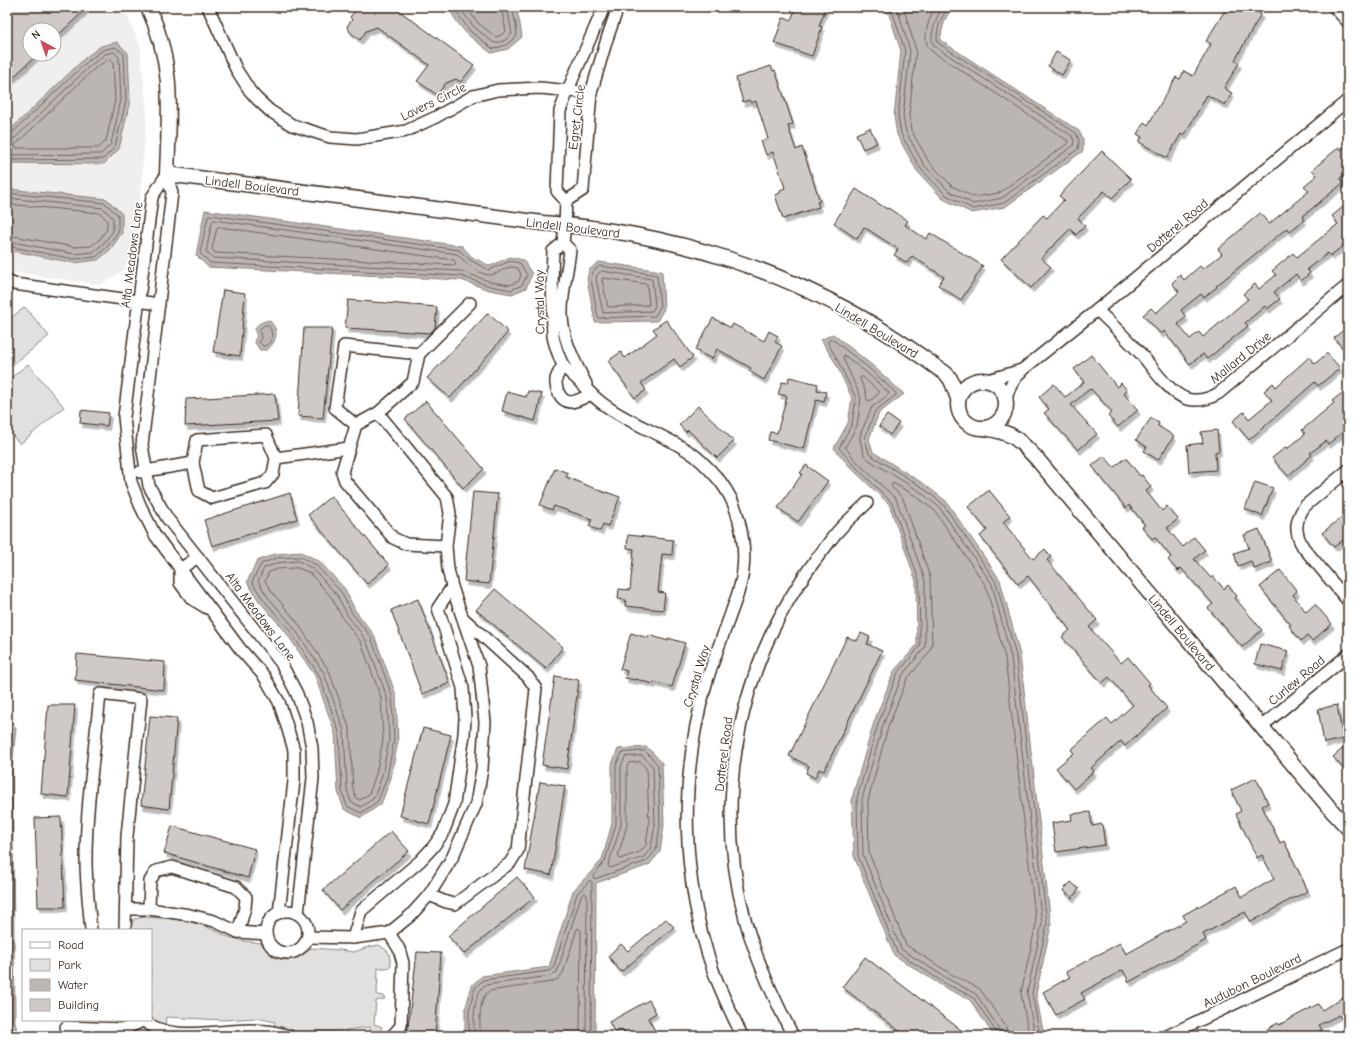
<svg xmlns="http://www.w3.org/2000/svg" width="1355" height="1043" viewBox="0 0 1355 1043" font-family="'Comic Neue',sans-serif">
	<defs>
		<filter id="shadow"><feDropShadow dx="2.5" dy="4.5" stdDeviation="0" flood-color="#0004"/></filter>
	</defs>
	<rect width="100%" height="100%" fill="#fff"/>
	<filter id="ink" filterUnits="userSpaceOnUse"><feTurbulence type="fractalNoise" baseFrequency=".025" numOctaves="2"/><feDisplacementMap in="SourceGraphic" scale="8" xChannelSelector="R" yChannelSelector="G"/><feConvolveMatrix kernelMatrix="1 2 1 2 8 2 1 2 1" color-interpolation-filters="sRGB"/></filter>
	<g filter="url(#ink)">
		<!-- built -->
		<path fill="#f1efee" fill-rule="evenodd" d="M7,7H123L140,45L147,112L136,248L124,270L101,285L7,271ZM30,30H54V54H30Z"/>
		<!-- green -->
		<g fill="#e2e0de" stroke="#8e857e">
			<polygon points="25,307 49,336 11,366 7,361 7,321"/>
			<polygon points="28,364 64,407 20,444 7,429 7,381"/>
			<path d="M145,917L175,919L200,924L229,937L244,941L261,943L266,947L273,957C290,962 297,961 311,948L340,950L354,952L368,947L379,945L385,949L389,953L391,967L385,968H378L377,995L384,996L385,999L376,1001L374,1024L382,1027C380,1034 378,1036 371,1036L370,1027L346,1030L347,1036H341L340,1031L312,1032L310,1036H302L274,1029L275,1022L257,1018L223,1020L166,1017L165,1027L151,1020V930H130L131,925L134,919Z"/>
		</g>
		<!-- water -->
		<g fill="#bcb6b3" stroke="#887e77">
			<polygon points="448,7 516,7 520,24 522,37 508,49 491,53 467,34 457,22"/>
			<path d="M884,7H955C944,15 943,27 940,40L1079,131L1083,139V151L1005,207L972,213L943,199L917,171L897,135L894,116L901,51L890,17Z"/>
			<polygon points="117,42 128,53 130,101 119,149 104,164 7,163 7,133 85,58 101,46"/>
			<polygon points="7,189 107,199 122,214 122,233 110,250 98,260 74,263 9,250 7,249"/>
			<polygon points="205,210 462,246 472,257 490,266 510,257 523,260 532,274 526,288 512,294 489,290 461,280 208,267 196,255"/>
			<polygon points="599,262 662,271 664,309 657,321 595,322 587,279 589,270"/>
			<path d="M269,320C280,331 277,341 267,350H260L254,341L257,336C256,334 255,332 255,330C255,324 265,321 269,320Z"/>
			<polygon points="833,334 873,366 904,394 879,413 869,439 873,452 924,484 946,501 1000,580 1020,655 1051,925 1036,994 1044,1036 994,1036 970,1000 944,987 894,955 854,856 852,798 874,722 894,671 917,645 916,581 889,504 850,467 834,448 848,423 852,398 835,362 821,340"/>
			<polygon points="301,552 319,561 345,589 355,610 374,635 396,695 398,741 391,778 381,804 361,818 344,809 338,792 335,733 315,676 285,631 259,601 247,582 257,561 275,554"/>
			<polygon points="7,715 16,728 12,768 15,1022 18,1036 7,1036"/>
			<polygon points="646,747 653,753 662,763 664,825 660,852 649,865 596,883 595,1036 465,1036 465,1010 472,985 482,976 549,967 573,891 602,860 612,823 612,764 618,749"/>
		</g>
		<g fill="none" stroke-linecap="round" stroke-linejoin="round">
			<!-- shore -->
			<g stroke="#6f625a" stroke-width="1">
				<polyline points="453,7 470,31 493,49 506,45 517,36 516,25 512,7"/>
				<polyline points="459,7 474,27 494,43 504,41 512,34 507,7"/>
				<polyline points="466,7 478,23 496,37 501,35 506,31 501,7"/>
				<path d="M889,7L894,16L905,51L898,116L901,134L920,168L946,195L973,209L1004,203L1078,149L1079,140L1076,133L938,43C934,34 942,14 949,7"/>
				<path d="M895,7L899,14L910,51L903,116L906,132L924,165L949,191L973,204L1002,198L1073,146L1074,141L1072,136L934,46C928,36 937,17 942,7"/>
				<path d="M902,7L905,13L916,50L909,116L911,130L929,162L952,186L974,197L999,193L1067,144L1068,141L930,50C921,38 929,19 935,7"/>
				<polygon points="111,59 113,61 115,100 106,141 98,148 15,148 15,145 94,69 107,60"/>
				<polyline points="7,135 11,134 88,61 103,50 115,47 124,54 126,101 115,147 103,159 7,160"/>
				<polyline points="7,140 15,138 91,65 105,54 114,52 119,57 121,100 111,144 101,154 7,155"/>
				<polyline points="7,193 105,203 118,215 118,232 107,247 96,257 74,259 7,246"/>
				<polyline points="7,198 103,208 113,218 113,231 103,244 93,252 75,254 7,241"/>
				<polyline points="7,204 100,213 107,220 107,229 99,240 91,246 75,247 7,235"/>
				<polygon points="210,215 459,250 470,260 489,270 510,261 520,263 527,275 522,285 511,290 490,286 461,276 210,263 200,253 208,216"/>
				<path d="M214,220L457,254C464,261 480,276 491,275C502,273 506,264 518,268L521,275L519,281L510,285L491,282L461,271L213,258L206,252L212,222Z"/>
				<polygon points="219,227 454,260 456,263 454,265 215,253 212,249 217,228"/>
				<polygon points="600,266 657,275 660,307 655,316 598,318 591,279 593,272"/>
				<polygon points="602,271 652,279 655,306 652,311 603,313 596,279 597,275"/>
				<polygon points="603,278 647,284 649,305 608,307 602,280"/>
				<path d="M265,325H268C274,332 273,345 263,346L259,342L261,337L259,330Z"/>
				<polygon points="861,377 863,377 879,392 878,394 870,401 867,400 866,393 860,379"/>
				<polygon points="301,557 316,565 341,592 352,613 371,637 392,696 394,740 387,777 378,801 361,813 347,806 342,791 339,732 319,675 288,628 263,599 252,582 261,564 276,558"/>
				<polygon points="299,561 313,569 337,595 348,616 366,640 387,697 389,740 382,776 374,798 361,807 351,802 347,790 344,731 324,673 292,625 267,596 258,581 264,568 277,563"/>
				<polygon points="298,568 310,573 332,598 343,619 361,642 381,698 383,740 376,774 369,794 360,800 356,798 353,789 350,730 329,671 297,622 272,592 265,581 269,572 278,569"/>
				<polyline points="7,722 12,730 8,768 11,1022 14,1036"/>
				<polygon points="645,751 650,756 658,765 660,825 656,850 647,861 594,879 593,876 605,861 616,824 616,765 622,753"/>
				<polygon points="643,756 653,767 655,825 651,848 644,857 610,868 608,866 621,825 621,766 625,757"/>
				<polygon points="641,762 647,770 649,824 646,845 640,852 620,859 618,856 627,825 627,767 629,763"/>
				<polyline points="469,1036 469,1011 475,988 483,980 549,971 553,969 577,894 590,880 592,882 591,1036"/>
				<path d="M474,1036C474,1020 472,996 485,985L550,976L557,972L581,896L585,893L587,895L586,1036"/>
				<path d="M480,1036C480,1024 478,998 489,991L551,982L558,979L563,973L577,929L579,928L581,930L580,1036"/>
				<polyline points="997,1036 996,1032 973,997 946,984 897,952 858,856 857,798 878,724 897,674 920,646 919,580 892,503 853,464 839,448 852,424 856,398 838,361 828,343 828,341 832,339 870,369 896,393 896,395 875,411 865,438 869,454 922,487 943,504 996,582 1016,656 1047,924 1032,993 1040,1036"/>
				<polyline points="1002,1036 1000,1030 976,994 948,979 901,949 863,855 862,799 883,725 902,676 925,647 925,580 896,499 856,461 845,447 857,426 861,398 843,358 844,355 867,373 889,393 888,395 872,407 860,435 860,440 864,455 869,460 919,491 939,507 992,584 1011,657 1042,924 1027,993 1035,1036"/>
				<polyline points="1008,1036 1006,1027 980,989 951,974 906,945 869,853 868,800 888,727 907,679 928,654 932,645 930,577 903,499 891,486 893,483 916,496 935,511 986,586 1005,658 1036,924 1021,993 1029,1036"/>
			</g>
		</g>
		<!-- building -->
		<g fill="#cfcac7" stroke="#3b2a1e" filter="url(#shadow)">
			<polygon points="7,7 88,7 54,39 54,30 30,30 30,54 38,54 7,83"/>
			<polygon points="358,7 394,7 474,65 461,82 456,79 446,83 437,95 417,81 429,65 377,27 366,31 360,40 350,32 347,26 352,20 350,17"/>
			<polygon points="796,7 826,7 819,26 822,27 812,56 774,43 783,18 791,20"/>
			<polygon points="1227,7 1248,7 1261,14 1235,60 1239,63 1224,88 1232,93 1225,105 1207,95 1184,136 1181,134 1167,158 1139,142 1142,137 1137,134 1144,122 1148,125 1176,77 1180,79 1184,71 1193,76 1211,44 1206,41"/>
			<polygon points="1056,52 1071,60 1062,75 1048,66"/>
			<polygon points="771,66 773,71 775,70 793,124 788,126 796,150 802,147 820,201 817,202 819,207 783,219 775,195 780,193 780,190 785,188 773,152 766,155 761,141 768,139 756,101 751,103 749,100 743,102 736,78"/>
			<polygon points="870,128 877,143 863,149 856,134"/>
			<polygon points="1348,144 1348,171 1340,178 1343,183 1309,211 1302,217 1304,220 1289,232 1287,228 1216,286 1217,287 1204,297 1201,294 1181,310 1186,317 1178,324 1190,339 1199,332 1203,337 1248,299 1243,294 1255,284 1259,289 1276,275 1272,271 1293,253 1297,257 1338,224 1332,216 1348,203 1348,242 1330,256 1328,253 1307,269 1310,273 1301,281 1296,274 1274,292 1280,299 1267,309 1265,306 1245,323 1248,326 1207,359 1203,354 1190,364 1164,331 1161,334 1143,315 1151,308 1156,313 1179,292 1172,283 1180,275 1184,280 1200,266 1203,269 1222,254 1218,249 1260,213 1269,224 1309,191 1304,186 1317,175 1312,170 1339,147 1341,150"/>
			<polygon points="1102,151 1131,179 1112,198 1104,191 1078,218 1085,226 1076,235 1070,229 1041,258 1051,267 1031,288 1001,259 1043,215 1047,218 1064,200 1059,196"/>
			<polygon points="856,189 887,209 888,208 908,221 905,225 926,239 930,233 983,266 961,300 938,285 944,277 912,256 907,263 894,255 898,249 864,227 857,239 834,223"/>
			<polygon points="223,290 245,293 240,356 213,352"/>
			<polygon points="348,300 437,307 435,328 430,333 345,328"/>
			<polygon points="488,313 508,332 450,398 427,378"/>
			<polygon points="713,318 731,328 733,324 764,341 769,331 778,336 775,342 782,346 764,380 749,371 751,368 717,349 712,359 695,350"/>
			<polygon points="666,320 693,357 680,367 674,359 641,383 646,390 635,398 608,361 621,352 625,358 657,334 653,329"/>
			<polygon points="1348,326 1348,342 1342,347 1334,338"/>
			<polygon points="304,328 332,328 323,418 298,416"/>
			<polygon points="1327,353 1340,368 1318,386 1315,382 1249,440 1233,421 1244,412 1249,419 1272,400 1264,391 1273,383 1276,387 1309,357 1315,364"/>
			<polygon points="1091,355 1117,387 1121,383 1127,390 1124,394 1138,410 1118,427 1108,416 1112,412 1091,389 1087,391 1071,405 1097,434 1078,450 1044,413 1049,409 1039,397 1054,384 1065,397 1068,395 1084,382 1074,369"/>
			<polygon points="789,377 818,384 817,390 826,392 824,402 816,400 804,449 768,440 770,432 777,433 787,396 778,394 782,382 788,383"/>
			<polygon points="1348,388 1348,428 1328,444 1326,441 1310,453 1312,455 1288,476 1272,458 1286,447 1287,449 1305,434 1302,430 1334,403 1332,401"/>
			<polygon points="528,391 542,394 535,421 502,411 507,392 526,397"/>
			<polygon points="275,394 278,421 185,426 186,399"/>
			<polygon points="426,401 484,469 463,488 405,419"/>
			<polygon points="698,406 734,441 717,458 688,430 686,432 679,425"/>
			<polygon points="81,410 109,413 107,426 80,423"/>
			<polygon points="887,415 899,423 890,435 879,426"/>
			<polygon points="1151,418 1159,423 1158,426 1174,436 1158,460 1144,451 1147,447 1136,440"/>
			<polygon points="1217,430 1219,451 1215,452 1216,470 1189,472 1187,445 1203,443 1201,432"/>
			<polygon points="1104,456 1114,467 1126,458 1140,476 1142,475 1151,487 1146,491 1162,511 1167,506 1178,519 1167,528 1183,547 1194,537 1205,550 1194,559 1211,578 1213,576 1224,589 1228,585 1237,596 1235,598 1262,630 1242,647 1208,608 1213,604 1181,568 1178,571 1168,560 1171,557 1155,537 1152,539 1142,527 1145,525 1129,505 1126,508 1092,466"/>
			<polygon points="806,465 828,481 798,522 778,508 802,474 800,473"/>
			<polygon points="555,468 568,473 566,477 606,493 606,492 620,497 608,526 603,524 600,531 589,526 592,519 554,506 552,510 540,505"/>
			<polygon points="1255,482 1273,488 1262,516 1245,509"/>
			<polygon points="989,490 1010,516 1003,522 1033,559 1045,549 1051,557 1047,560 1097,620 1089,627 1121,663 1128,657 1150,683 1148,685 1167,708 1125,746 1121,741 1091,768 1094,771 1074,789 1056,768 1074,753 1071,750 1107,718 1112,724 1133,705 1109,677 1102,683 1062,637 1070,630 1028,576 1018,584 980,536 987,530 968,507"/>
			<polygon points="473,492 498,494 489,584 464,581"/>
			<polygon points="290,493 297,519 212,546 204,520"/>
			<polygon points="331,496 389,565 367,584 308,515"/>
			<polygon points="1348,512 1348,547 1343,540 1334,547 1322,533"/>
			<polygon points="1259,529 1272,562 1254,569 1251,561 1238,566 1234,553 1249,548 1244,535"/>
			<polygon points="628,535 673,540 672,555 662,554 658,592 665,593 663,610 625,606 626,600 618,599 619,589 630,590 634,549 627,548"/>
			<polygon points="1280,570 1297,591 1293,595 1306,612 1315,604 1332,624 1312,641 1307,636 1301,641 1289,626 1291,625 1260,587"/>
			<polygon points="495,589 563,647 546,669 476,610"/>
			<polygon points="418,599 450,683 422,694 391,610"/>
			<polygon points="631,633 648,638 649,635 668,641 668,638 685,643 672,687 654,682 653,684 636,679 636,680 625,678 627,671 620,669"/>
			<polygon points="861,633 870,637 867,644 882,651 824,771 819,769 815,778 806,773 809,766 789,756 847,637 857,641"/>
			<polygon points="1260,644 1288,651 1282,671 1255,664"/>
			<polygon points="77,654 165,662 164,690 75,680"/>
			<polygon points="555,676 579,680 567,769 542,765"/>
			<polygon points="48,705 75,705 68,797 41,794"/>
			<polygon points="1337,705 1343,739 1324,743 1318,709"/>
			<polygon points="150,716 177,718 169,809 141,805"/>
			<polygon points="423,728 451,735 429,824 400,816"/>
			<polygon points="1348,744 1348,774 1333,757"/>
			<polygon points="1256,778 1268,803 1262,806 1280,843 1284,841 1308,891 1280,905 1280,906 1251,922 1245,912 1203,934 1206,940 1129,982 1123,970 1081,993 1085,999 1056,1015 1043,992 1070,977 1066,972 1120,943 1126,954 1186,921 1183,915 1236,886 1242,897 1274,879 1262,855 1257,858 1236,814 1241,811 1231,790"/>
			<polygon points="540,782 565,786 551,875 525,870"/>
			<polygon points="1090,812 1092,826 1102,824 1105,845 1056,852 1052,823 1072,820 1071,814"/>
			<polygon points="61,817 65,907 38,907 35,818"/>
			<polygon points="172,826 255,849 248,878 164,853"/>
			<polygon points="391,831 409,851 340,910 323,890"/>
			<polygon points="517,877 535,897 464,954 448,936"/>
			<polygon points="1071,882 1079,889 1072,898 1063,890"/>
			<polygon points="666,919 674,927 621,972 608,956 621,944 628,951"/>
			<polygon points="417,952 441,953 435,1036 407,1036"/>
			<polygon points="865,957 969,1036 906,1036 842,987"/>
			<polygon points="1348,994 1348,1016 1342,1020 1339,1015 1319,1025 1322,1030 1310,1036 1271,1036 1267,1029 1278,1023 1279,1025 1318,1004 1322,1010"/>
			<polygon points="649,1000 656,1013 648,1018 658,1036 626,1036 622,1029 615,1033 609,1022"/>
		</g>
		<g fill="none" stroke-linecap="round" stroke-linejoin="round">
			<!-- minor casing -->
			<g stroke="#3b2a1e" stroke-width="14">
				<g id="minor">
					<polyline points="208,7 236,69 250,91 257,99 270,111 292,125 330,137 357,139 406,131 436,117 473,96 498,90 540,88 591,93"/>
					<path d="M604,7L573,78L560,111L557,191L566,201L565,225L563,243L553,251C552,270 552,289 553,309C553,318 552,327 553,336C554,343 560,360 563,365C567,371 574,376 579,381C588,391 597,401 609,408C635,426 665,435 691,453C702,460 711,471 720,481C729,493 736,507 739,521C743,537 745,553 743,570C742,585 736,599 731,613C723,636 713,660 706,684C679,778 681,879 713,970C721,993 732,1014 742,1036"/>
					<polyline points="1334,7 1348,22"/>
					<polyline points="167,174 152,197 124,417 131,482 140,505 155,535 241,650 264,676 279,702 286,723 294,750 294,781 279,913"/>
					<polyline points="167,174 172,193 142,445 149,486 167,518 281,663 297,694 307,722 312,748 313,778 298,914"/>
					<polyline points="566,201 583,190 591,93 607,39 618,7"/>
					<path d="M563,243L570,250C568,269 562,292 562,311C561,337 575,362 586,384"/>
					<polyline points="7,281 14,284 159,304"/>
					<path d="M1097,310C1112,324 1127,339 1141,354C1153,368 1169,393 1187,399C1199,402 1209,399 1219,393L1348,285"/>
					<polyline points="419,354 470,303"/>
					<path d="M563,365C561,369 557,375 556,379C555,388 560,401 570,402C577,402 585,397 591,394"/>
					<polyline points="988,380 1022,370"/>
					<path d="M1006,400C1008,388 1014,379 1022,370L1097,310L1348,100"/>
					<polyline points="356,425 335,408 344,346 419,354 413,382 378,413 356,425 342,472 345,481 393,538 406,544 446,546"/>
					<polyline points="276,458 266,435 197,440 193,463 199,491 212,498 265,483 273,474 276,458 349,448"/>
					<path d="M1348,470L1305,506C1295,520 1294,532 1303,547L1348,601"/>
					<polyline points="140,472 193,463"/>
					<polyline points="180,569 180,583 192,599 207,608"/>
					<polyline points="180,569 198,557"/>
					<polyline points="1261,727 1348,655"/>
					<polyline points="429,895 446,902 455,904 510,863 518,850 536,689 528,677 464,619"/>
					<polyline points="126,909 149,909 190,915 214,921 238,932 266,934"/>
					<polyline points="149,909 150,881 156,871 172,867 236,887 246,897 245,908 238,932"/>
					<circle cx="287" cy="932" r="21"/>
					<path d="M91,930C89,907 86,883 86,860C86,805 95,749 100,694L141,699L127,836L125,930"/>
					<polyline points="389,933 399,949 403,963 401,1026 393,1035 391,1036"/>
					<polyline points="308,937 353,938 389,933 410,916 429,895 452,858 476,804 482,769 485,722 479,666 452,587 448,569 446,546 450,513 447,497 378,413"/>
					<polyline points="353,938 361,911 420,861 433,847 443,833 454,804 464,734 465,718 463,688 438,608 452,587"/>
					<path d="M143,1020C170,1043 216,1030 250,1030C263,1030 277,1032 289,1036"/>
					<polyline points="66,1027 124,1029 143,1021"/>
					<path d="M793,1036C774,998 756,960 745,919C711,793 741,656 820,554C827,546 832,537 839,530C848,520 858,512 867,503"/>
					<polyline points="1167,1036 1348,949"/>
				</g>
			</g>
			<!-- tertiary casing -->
			<g stroke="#3b2a1e" stroke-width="17">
				<g id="tertiary">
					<path d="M148,7C175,65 169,112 167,174L543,223C668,232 791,270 896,339C909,348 923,357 936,367C940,370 945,372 948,376C953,381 955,392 958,398"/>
					<circle cx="982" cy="404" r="24"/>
					<path d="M985,428C1014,433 1018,439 1037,459L1333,812L1348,828"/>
				</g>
			</g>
			<!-- minor -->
			<use href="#minor" stroke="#fff" stroke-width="11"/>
			<!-- tertiary -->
			<use href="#tertiary" stroke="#fff" stroke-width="14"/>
		</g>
	</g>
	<g text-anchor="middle" stroke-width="3.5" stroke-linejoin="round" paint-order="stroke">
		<!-- street labels -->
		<g font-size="13" fill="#3b2a1e" stroke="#fff">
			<text transform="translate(433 101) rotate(-26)" y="5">Lavers Circle</text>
			<text transform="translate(576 117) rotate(-83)" y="5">Egret Circle</text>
			<text transform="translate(252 185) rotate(7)" y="5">Lindell Boulevard</text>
			<text transform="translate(1177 225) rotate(-40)" y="5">Dotterel Road</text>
			<text transform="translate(573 227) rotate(7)" y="5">Lindell Boulevard</text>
			<text transform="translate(131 255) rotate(-83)" y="5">Alta Meadows Lane</text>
			<text transform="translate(539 302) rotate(-91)" y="5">Crystal Way</text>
			<text transform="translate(877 330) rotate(31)" y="5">Lindell Boulevard</text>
			<text transform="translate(1240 357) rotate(-39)" y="5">Mallard Drive</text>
			<text transform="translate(261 616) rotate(53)" y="5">Alta Meadows Lane</text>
			<text transform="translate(1182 632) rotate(50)" y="5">Lindell Boulevard</text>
			<text transform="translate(696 676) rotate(-73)" y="5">Crystal Way</text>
			<text transform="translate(1296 680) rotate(-40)" y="5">Curlew Road</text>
			<text transform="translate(723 754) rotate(-83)" y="5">Dotterel Road</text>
			<text transform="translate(1252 980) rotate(-26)" y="5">Audubon Boulevard</text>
		</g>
	</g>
	<!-- margin -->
	<rect width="1355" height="1043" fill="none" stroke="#fff" stroke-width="24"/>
	<rect x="12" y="12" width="1331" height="1019" fill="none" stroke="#3b2a1e" stroke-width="1.5" filter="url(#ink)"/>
	<!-- legend -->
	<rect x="22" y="929" width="130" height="92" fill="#ffffff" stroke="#b1aaa5"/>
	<rect x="30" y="942" width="20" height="6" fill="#ffffff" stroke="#b1aaa5"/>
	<text x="58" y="949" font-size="12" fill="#3b2a1e">Road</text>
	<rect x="30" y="959" width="20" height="12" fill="#e2e0de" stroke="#b1aaa5"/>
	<text x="58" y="969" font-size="12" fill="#3b2a1e">Park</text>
	<rect x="30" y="979" width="20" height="12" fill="#bcb6b3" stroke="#b1aaa5"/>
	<text x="58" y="989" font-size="12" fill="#3b2a1e">Water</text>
	<rect x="30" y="999" width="20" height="12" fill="#cfcac7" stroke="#b1aaa5"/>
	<text x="58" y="1009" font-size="12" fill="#3b2a1e">Building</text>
	<!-- north arrow -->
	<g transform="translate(42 42) rotate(320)"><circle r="19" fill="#ffffff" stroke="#b1aaa5"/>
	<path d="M0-3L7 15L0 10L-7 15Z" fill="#d1495b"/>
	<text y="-6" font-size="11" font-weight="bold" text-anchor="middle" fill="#3b2a1e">N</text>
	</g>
</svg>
